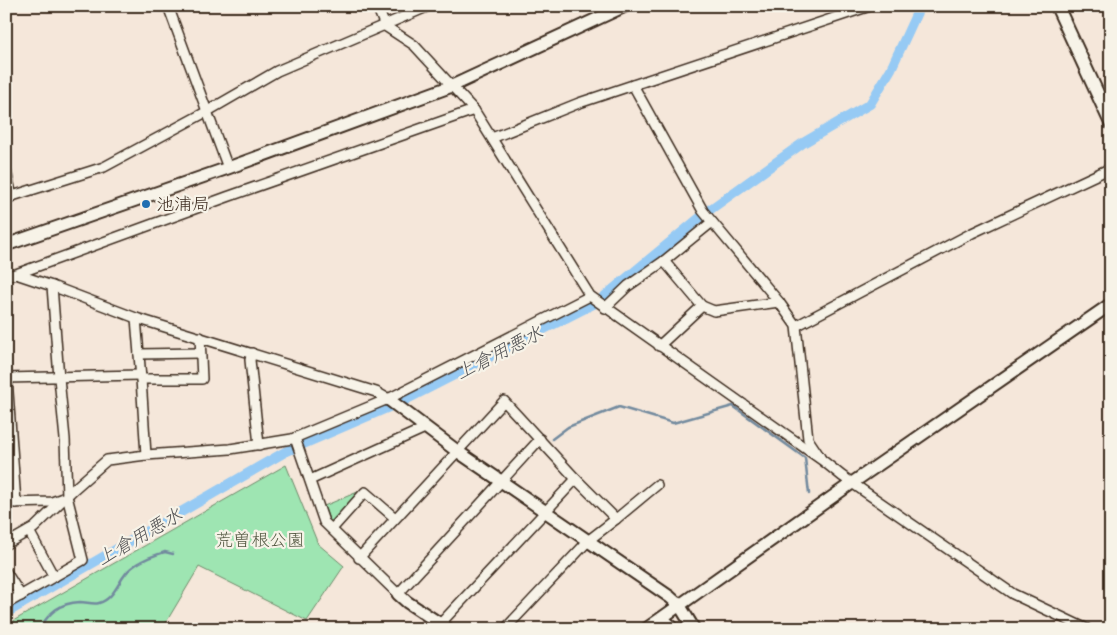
<svg xmlns="http://www.w3.org/2000/svg" width="1117" height="635" viewBox="0 0 1117 635" font-family="Kalam,'Klee One',sans-serif">
	<rect width="100%" height="100%" fill="#f5e7da"/>
	<filter id="ink" filterUnits="userSpaceOnUse"><feTurbulence type="fractalNoise" baseFrequency=".02" numOctaves="2"/><feDisplacementMap in="SourceGraphic" scale="10" xChannelSelector="R" yChannelSelector="G"/><feConvolveMatrix kernelMatrix="1 2 1 2 8 2 1 2 1" color-interpolation-filters="sRGB"/></filter>
	<g filter="url(#ink)">
		<!-- green -->
		<g fill="#9ee5b2" stroke="#6c8868">
			<polygon points="286,465 318,544 344,566 307,621 199,567 162,629 6,629 6,625"/>
			<polygon points="360,491 333,525 330,522 324,506"/>
		</g>
		<g fill="none" stroke-linecap="round" stroke-linejoin="round">
			<!-- stream -->
			<g stroke="#728a9e" stroke-width="2.5">
				<polyline points="552,439 568,427 619,407 673,423 733,406 805,458 809,494"/>
				<path d="M39,629C50,612 59,603 80,602C86,602 94,605 99,603C115,599 119,578 130,569C140,560 153,556 165,552L173,554"/>
			</g>
			<!-- canal -->
			<polyline stroke="#96caf4" stroke-width="10" points="6,613 285,452 403,401 599,301 708,211 803,143 870,104 891,69 920,6"/>
			<!-- pedestrian casing -->
			<g stroke="#3b2a1e" stroke-width="11">
				<polyline id="pedestrian" points="664,617 677,629"/>
			</g>
			<!-- minor casing -->
			<g stroke="#3b2a1e" stroke-width="12">
				<g id="minor">
					<polyline points="168,6 228,168"/>
					<polyline points="377,6 385,26 414,45 474,110 590,296 822,460 842,476 1013,594 1087,629"/>
					<polyline points="633,85 703,211 779,302 796,326 808,439 820,457"/>
					<polyline points="492,138 579,103 870,6"/>
					<polyline points="6,170 12,197"/>
					<polyline points="6,198 104,167 206,112 277,71 429,6"/>
					<polyline points="664,261 702,306"/>
					<polyline points="16,274 52,286 136,318 376,392 388,399"/>
					<polyline points="6,276 16,274 227,197 474,110"/>
					<polyline points="605,308 628,286 664,261 712,222"/>
					<polyline points="136,318 141,379 202,379 200,337"/>
					<polyline points="796,326 972,233 1111,168"/>
					<polyline points="659,346 702,306 714,311 779,302"/>
					<polyline points="252,353 250,360 259,445"/>
					<polyline points="139,354 200,353"/>
					<polyline points="6,378 140,375"/>
					<polyline points="7,378 16,503"/>
					<polyline points="141,379 146,455"/>
					<polyline points="295,438 324,522 398,594 540,439"/>
					<polyline points="310,480 425,428"/>
					<polyline points="6,503 52,502 63,498"/>
					<polyline points="616,519 657,485"/>
					<polyline points="332,529 365,492 395,518"/>
					<polyline points="29,531 54,577"/>
					<polyline points="6,544 34,528 74,489 107,460 146,455 230,449 292,439 388,399 590,296"/>
					<polyline points="359,558 504,401 576,479 616,519 589,540 505,629"/>
					<polyline points="6,572 21,596"/>
					<polyline points="6,604 83,560 67,496 65,439 59,378 52,286"/>
					<polyline points="440,624 576,479"/>
				</g>
			</g>
			<!-- tertiary casing -->
			<g stroke="#3b2a1e" stroke-width="15">
				<g id="tertiary">
					<polyline points="6,245 228,168 452,86 625,6"/>
					<polyline points="388,399 457,451 670,597 680,606 694,629"/>
					<polyline points="398,594 407,602 448,629"/>
					<polyline points="646,629 852,483 1111,304"/>
				</g>
			</g>
			<!-- secondary casing -->
			<g stroke="#3b2a1e" stroke-width="16">
				<polyline id="secondary" points="1057,6 1111,123"/>
			</g>
			<!-- pedestrian -->
			<use href="#pedestrian" stroke="#f7f3e8" stroke-width="7"/>
			<!-- minor -->
			<use href="#minor" stroke="#f7f3e8" stroke-width="9"/>
			<!-- tertiary -->
			<use href="#tertiary" stroke="#f7f3e8" stroke-width="11"/>
			<!-- secondary -->
			<use href="#secondary" stroke="#f7f3e8" stroke-width="12"/>
		</g>
	</g>
	<!-- markers -->
	<circle fill="#1f6fb2" stroke="#f7f3e8" stroke-width="2" cx="146" cy="204" r="5"/>
	<g text-anchor="middle" stroke-width="4.5" stroke-linejoin="round" paint-order="stroke">
		<!-- poi labels -->
		<g font-size="18" fill="#3b2a1e" stroke="#f7f3e8" text-anchor="start">
			<text x="156" y="210">池浦局</text>
		</g>
		<!-- park labels -->
		<g font-size="18" fill="#545943" stroke="#f7f3e8">
			<text x="260" y="546">荒曽根公園</text>
		</g>
		<!-- water labels -->
		<g font-size="19" font-style="italic" fill="#525254" stroke="#f7f3e8">
			<text transform="translate(499 352) rotate(-27)" y="7">上倉用悪水</text>
			<text transform="translate(139 536) rotate(-30)" y="7">上倉用悪水</text>
		</g>
	</g>
	<!-- margin -->
	<rect width="1117" height="635" fill="none" stroke="#f7f3e8" stroke-width="25"/>
	<rect x="12" y="12" width="1092" height="610" fill="none" stroke="#3b2a1e" stroke-width="2" filter="url(#ink)"/>
</svg>
